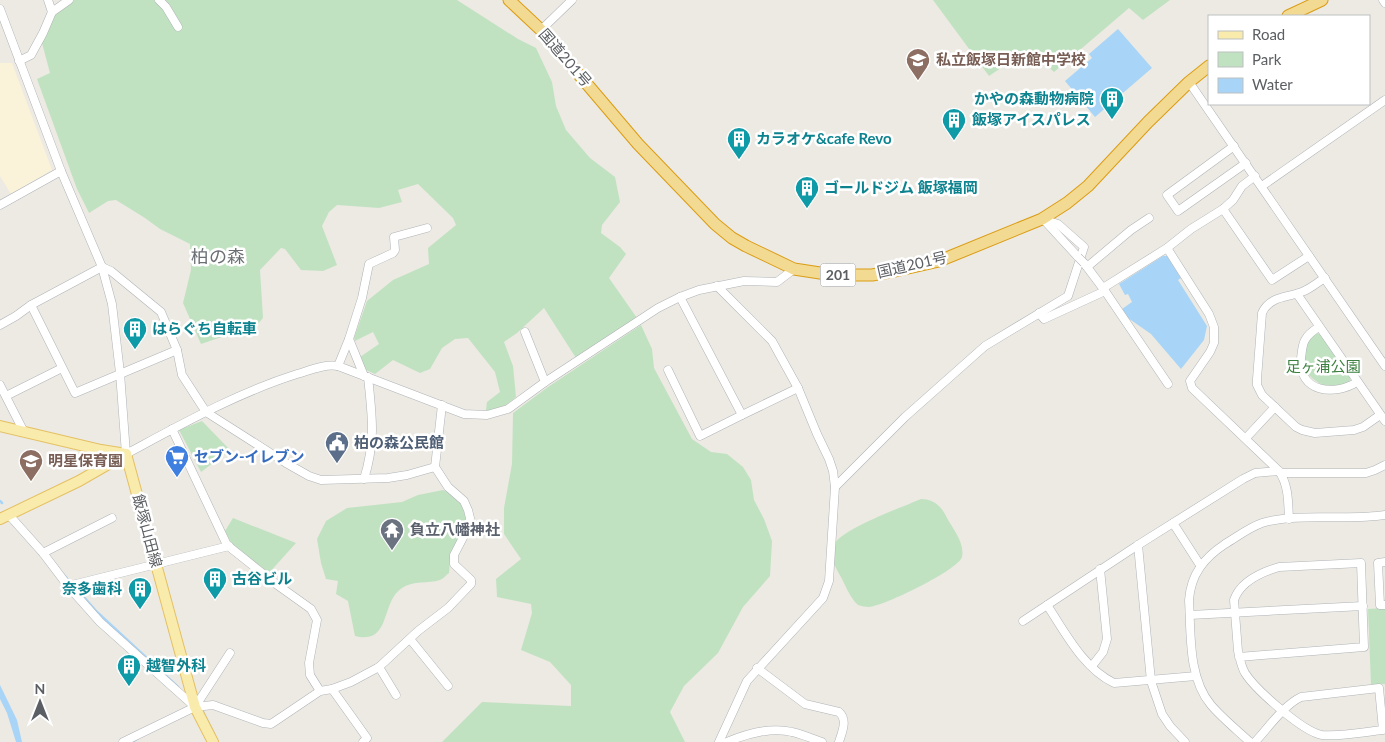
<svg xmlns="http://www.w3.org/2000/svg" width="1385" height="742" viewBox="0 0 1385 742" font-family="Lato,'Noto Sans JP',sans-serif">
	<rect width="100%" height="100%" fill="#eceae3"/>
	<!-- commercial -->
	<polygon fill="#faf3d9" points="0,63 12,63 52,170 11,194 0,176"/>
	<!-- green -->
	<g fill="#c1e2c1">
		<path d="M74,0H457L518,39L536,48L552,82L556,106L566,130L590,158L615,177L620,202L602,225L601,233L620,247L626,254L609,278L637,318L576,358L544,308L517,333L504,342L513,366L516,397C507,405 498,411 486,410L487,402L500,392L495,372L468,338L455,339L442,348L430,369L420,373L393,360L375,374L366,370L360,357L379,344L373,332L355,341L354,338L367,301L393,280L429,264L428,248L456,225L453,218L418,184L398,190L402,202L379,208L337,205L329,212L322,226L337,265L323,271L301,270L285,249L281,248L260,270L263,318L257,325L201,344L183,303L191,270L190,244L160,229L145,218L116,200L108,201L89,213L77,189L37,79L50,73L42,43L54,14Z"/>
		<polygon points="933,0 1170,0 1143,20 1129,8 1054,72 1029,49 989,76"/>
		<polygon points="641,325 652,349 654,368 692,439 711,452 727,454 743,467 751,480 754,500 764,519 772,541 770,576 743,607 718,653 684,686 670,712 685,742 442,742 482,702 571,706 571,685 550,662 521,650 532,613 531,604 497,597 496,579 521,559 504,534 504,508 512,464 513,413 548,387"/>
		<path d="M1316,333L1320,334L1351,377L1349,382C1332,392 1316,385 1305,370C1303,355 1304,343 1316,333Z"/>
		<polygon points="202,421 230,450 201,472 179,430"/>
		<path d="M443,490C455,495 470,509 466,524C462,534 455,543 451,553C449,559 450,567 449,573C446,575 443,579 440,580C427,584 414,580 402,588C380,602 392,645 355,636L348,601L336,594L338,581L326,579L321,563L317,539L326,521L347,508L402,502L418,495Z"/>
		<path d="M921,499C934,499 942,507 947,518C953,529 965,543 962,557C958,570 884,606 869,607C866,607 861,606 858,605C851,599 846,587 842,579C837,569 828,557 833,546C840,529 903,507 921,499Z"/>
		<polygon points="233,518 296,543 269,573 232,544 225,531"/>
		<polygon points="1385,608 1385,684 1371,685 1368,609"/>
	</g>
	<!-- water -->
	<g fill="#a8d5f7">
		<polygon points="1118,29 1152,68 1095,117 1065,81 1092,58 1089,54"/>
		<polygon points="1163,256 1167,256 1181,278 1178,280 1207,326 1204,340 1181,369 1151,334 1128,318 1122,309 1132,302 1128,294 1125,295 1119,284"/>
		<polygon points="0,685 17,720 22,742 16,742 7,713 0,699"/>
	</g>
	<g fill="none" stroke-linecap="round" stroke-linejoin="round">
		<!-- stream -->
		<g stroke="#a8d5f7" stroke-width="2.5">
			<polyline points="0,501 2,503"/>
			<polyline points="63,574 71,583"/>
			<polyline points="75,587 97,612 178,687"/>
			<polyline points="202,710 214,734"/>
			<polyline points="132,742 137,739"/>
		</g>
		<!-- minor casing -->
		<g stroke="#b0b3b7" stroke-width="9">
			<g id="minor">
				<polyline points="159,0 166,7 178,27"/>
				<polyline points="1383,0 1385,3"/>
				<path d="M0,9L61,171L102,267L112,304L120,373L126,454C182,424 237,393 297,374C311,370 324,364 338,366L464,414L487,415L508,409L545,382L658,308L680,297L699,290L744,281L777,282L794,269"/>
				<polyline points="52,12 69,0"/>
				<polyline points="541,30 572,0"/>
				<polyline points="19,61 31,55 43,33 52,12 48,0"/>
				<polyline points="1189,82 1385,366"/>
				<polyline points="1234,146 1167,195 1178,211 1246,163"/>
				<polyline points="1262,186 1385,100"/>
				<polyline points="0,205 61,171"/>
				<polyline points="1223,209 1272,280 1309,256"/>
				<polyline points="1044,220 1078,257"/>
				<path d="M1167,248L1209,314L1214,327V343L1210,352L1190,381L1192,388L1279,471C1289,486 1288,502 1289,519"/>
				<polyline points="1084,263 1105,291 1168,384"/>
				<polyline points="102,267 111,271 161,312 177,350 182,375 206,412 286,463 309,476 321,480 388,478 407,475 435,467"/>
				<polyline points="1087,267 1131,230 1149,218"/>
				<path d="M1325,278C1318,282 1311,288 1304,291C1289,298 1270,295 1262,313L1257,379V385L1262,395L1296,427L1302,430L1315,433L1354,430L1363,427L1380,415"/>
				<polyline points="717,286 772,341 798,388 817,434 829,459 833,471 835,487 829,581 823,598 747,681 719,742"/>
				<polyline points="1103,288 1167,248 1191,229 1223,209 1233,200 1242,186 1255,176"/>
				<polyline points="1297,294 1385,421"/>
				<polyline points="680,297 742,415 798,388"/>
				<polyline points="31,305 75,393 177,350"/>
				<polyline points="1039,313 1044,319 1105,291"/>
				<polyline points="0,325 16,316 31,305 102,267"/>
				<path d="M1319,327C1314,330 1308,334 1305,340C1302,345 1302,352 1301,358C1298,393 1335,396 1357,382"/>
				<polyline points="525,332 545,382"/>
				<polyline points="338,366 349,339"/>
				<polyline points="668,370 700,436 742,415"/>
				<polyline points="364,376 349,339 362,298 369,264 393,253 395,250 394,237 427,228"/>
				<polyline points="0,385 24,432"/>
				<polyline points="6,396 62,368"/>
				<polyline points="172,429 227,545 276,584 311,609 317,620 309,663 310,675 320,691"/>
				<polyline points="1246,438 1275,407"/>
				<polyline points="1281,473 1366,473 1375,470 1385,465"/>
				<path d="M364,479C376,441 372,415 368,377"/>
				<polyline points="835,487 905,417 985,346 1068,296 1084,247 1058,224 1042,219"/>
				<polyline points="9,515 43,553 68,586 100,622 195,707"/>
				<polyline points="1173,523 1200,565"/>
				<polyline points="1138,545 1151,681 1162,714 1170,726 1185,742"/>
				<polyline points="43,553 112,518"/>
				<polyline points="1385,562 1378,563 1380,605 1385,605"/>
				<polyline points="68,586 229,546"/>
				<path d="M1047,605C1065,632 1083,668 1114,683L1196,676"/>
				<polyline points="1190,615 1363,606"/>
				<polyline points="1023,621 1138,545 1243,479 1255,473 1279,471"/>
				<polyline points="410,639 448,686"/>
				<path d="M1239,657L1364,647L1361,563L1279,567C1262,572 1240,582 1234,600L1238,651C1240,659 1241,666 1245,673C1255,689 1303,732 1322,735C1341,737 1363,732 1383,730L1379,688L1301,697C1284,705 1268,728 1255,742"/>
				<polyline points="1092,666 1103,652 1107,639 1100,569"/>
				<polyline points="379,667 396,695"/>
				<path d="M757,668L805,704L839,712C848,720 842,732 839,742"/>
				<polyline points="332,689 367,738 363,742"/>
				<polyline points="195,707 230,653"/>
				<polyline points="123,742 195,707 213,705 263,723 271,724 320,691 332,689 351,682 379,667 418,631 448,608 471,584 471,580 454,564 454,555 469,526 470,518 468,510 464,501 448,487 435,467 442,405"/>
				<path d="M727,742C746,734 772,727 792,732C802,734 813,739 822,742"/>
				<path d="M1250,742C1237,730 1222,718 1211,705C1188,678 1191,633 1189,600C1191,574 1204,558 1225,544C1237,537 1248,528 1262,523C1298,512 1347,521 1385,515"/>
			</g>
		</g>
		<!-- major casing -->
		<g stroke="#e5c063" stroke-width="12">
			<g id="major">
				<polyline points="0,426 101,450 126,454"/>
				<polyline points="126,454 195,707 213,742"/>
				<polyline points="0,519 79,481 126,454"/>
			</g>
		</g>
		<!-- highway casing -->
		<g stroke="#db9c14" stroke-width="13">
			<g id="highway">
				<polyline points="509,0 541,30 638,144 715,224 732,238 746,246 794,269 833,275 872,275 895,271 939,261 1042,219 1067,203 1088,186 1148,122 1189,82 1209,66"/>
				<polyline points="1288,16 1322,0"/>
			</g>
		</g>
		<!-- minor -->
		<use href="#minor" stroke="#fff" stroke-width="8"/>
		<!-- major -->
		<use href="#major" stroke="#f8ebac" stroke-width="10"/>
		<!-- highway -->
		<use href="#highway" stroke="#f3da92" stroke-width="11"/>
		<!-- minor-bridge casing -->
		<g stroke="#b0b3b7" stroke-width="9" stroke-linecap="butt">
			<polyline id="minor-bridge" points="1078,257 1084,263"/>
		</g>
		<!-- minor-bridge -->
		<use href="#minor-bridge" stroke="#fff" stroke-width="8"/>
	</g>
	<!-- icons -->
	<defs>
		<g id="school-pin" transform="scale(1.25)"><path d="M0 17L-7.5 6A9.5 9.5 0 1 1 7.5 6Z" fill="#8d6e63" stroke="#fff"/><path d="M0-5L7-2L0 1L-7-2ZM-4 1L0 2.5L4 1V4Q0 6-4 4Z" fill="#fff"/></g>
		<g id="building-pin" transform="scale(1.25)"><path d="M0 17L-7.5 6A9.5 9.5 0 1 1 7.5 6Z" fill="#0f9aa8" stroke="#fff"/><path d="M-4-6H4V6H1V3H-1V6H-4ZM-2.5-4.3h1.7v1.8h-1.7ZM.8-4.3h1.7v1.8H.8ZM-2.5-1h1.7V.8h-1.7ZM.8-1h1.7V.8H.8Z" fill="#fff"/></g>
		<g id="civic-pin" transform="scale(1.25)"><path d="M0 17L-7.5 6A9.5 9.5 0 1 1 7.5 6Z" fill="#5c6f8a" stroke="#fff"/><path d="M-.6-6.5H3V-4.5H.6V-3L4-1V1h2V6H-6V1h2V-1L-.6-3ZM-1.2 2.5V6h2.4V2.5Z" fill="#fff"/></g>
		<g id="supermarket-pin" transform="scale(1.25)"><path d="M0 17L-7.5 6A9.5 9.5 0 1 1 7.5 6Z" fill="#3f7fe0" stroke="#fff"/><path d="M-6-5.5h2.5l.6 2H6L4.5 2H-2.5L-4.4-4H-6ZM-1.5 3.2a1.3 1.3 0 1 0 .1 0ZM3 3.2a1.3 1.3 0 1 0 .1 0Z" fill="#fff"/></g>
		<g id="temple-pin" transform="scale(1.25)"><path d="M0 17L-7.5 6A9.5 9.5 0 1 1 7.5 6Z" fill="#6b7280" stroke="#fff"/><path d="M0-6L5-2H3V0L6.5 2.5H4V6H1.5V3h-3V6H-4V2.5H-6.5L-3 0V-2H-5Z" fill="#fff"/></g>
	</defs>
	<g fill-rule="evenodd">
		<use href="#school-pin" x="918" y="60"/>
		<use href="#building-pin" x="1112" y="99"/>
		<use href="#building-pin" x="954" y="120"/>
		<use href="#building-pin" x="739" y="139"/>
		<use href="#building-pin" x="807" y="188"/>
		<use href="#building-pin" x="135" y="329"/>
		<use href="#civic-pin" x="337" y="443"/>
		<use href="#supermarket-pin" x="177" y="457"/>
		<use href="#school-pin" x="31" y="461"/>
		<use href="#temple-pin" x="392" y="530"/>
		<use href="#building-pin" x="215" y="579"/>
		<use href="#building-pin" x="140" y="589"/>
		<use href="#building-pin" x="129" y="666"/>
	</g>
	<g text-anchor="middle" stroke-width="5" stroke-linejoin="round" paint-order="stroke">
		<!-- shield labels -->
		<rect fill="#fff" stroke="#8c8e91" stroke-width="1" x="820.5" y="263.5" width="35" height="23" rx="4"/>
		<g font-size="14" font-weight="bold" fill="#5b5e62">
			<text x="838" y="280">201</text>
		</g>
		<!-- street labels -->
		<g font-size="15" fill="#5b5e62" stroke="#fff">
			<text transform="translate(565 58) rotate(49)" y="5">国道201号</text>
			<text transform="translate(912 265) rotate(-13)" y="5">国道201号</text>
			<text transform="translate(147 531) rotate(75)" y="5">飯塚山田線</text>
		</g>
		<!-- education labels -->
		<g font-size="15" font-weight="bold" fill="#785e54" stroke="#fff" text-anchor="start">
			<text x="936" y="65">私立飯塚日新館中学校</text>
			<text x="48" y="466">明星保育園</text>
		</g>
		<!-- culture labels -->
		<g font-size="15" font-weight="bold" fill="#0d838f" stroke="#fff" text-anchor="start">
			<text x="1094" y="104" text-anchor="end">かやの森動物病院</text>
			<text x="972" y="125">飯塚アイスパレス</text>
			<text x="756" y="144">カラオケ&amp;cafe Revo</text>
			<text x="824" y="193">ゴールドジム 飯塚福岡</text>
			<text x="152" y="334">はらぐち自転車</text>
			<text x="232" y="584">古谷ビル</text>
			<text x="122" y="594" text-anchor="end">奈多歯科</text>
			<text x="146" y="671">越智外科</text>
		</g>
		<!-- park labels -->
		<g font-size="15" fill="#3c803f" stroke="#fff">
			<text x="1323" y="372">足ヶ浦公園</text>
		</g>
		<!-- service labels -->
		<g font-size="15" font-weight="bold" fill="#4e5e75" stroke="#fff" text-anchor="start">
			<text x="354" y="448">柏の森公民館</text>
		</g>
		<!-- shop labels -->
		<g font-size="15" font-weight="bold" fill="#366cbe" stroke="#fff" text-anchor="start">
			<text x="194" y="462">セブン-イレブン</text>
		</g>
		<!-- worship labels -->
		<g font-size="15" font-weight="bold" fill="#5b616d" stroke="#fff" text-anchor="start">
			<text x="410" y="535">負立八幡神社</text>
		</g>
		<!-- quarter labels -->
		<g font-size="18" fill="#6c7074" stroke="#fff">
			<text x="218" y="263">柏の森</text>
		</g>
	</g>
	<!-- legend -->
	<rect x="1208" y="15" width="162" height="90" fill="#ffffff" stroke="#bdbfc0"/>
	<rect x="1218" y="31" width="25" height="8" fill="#f8ebac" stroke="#bdbfc0"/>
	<text x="1252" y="40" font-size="15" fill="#5b5e62">Road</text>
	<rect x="1218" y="52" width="25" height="15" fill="#c1e2c1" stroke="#bdbfc0"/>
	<text x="1252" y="65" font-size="15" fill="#5b5e62">Park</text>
	<rect x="1218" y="78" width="25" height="15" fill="#a8d5f7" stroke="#bdbfc0"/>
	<text x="1252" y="90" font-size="15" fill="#5b5e62">Water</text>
	<!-- north arrow -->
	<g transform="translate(40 702)" stroke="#ffffff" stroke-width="4" paint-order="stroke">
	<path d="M0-4L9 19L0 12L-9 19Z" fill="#5b5e62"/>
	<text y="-8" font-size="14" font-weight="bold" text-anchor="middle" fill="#5b5e62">N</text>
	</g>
</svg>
